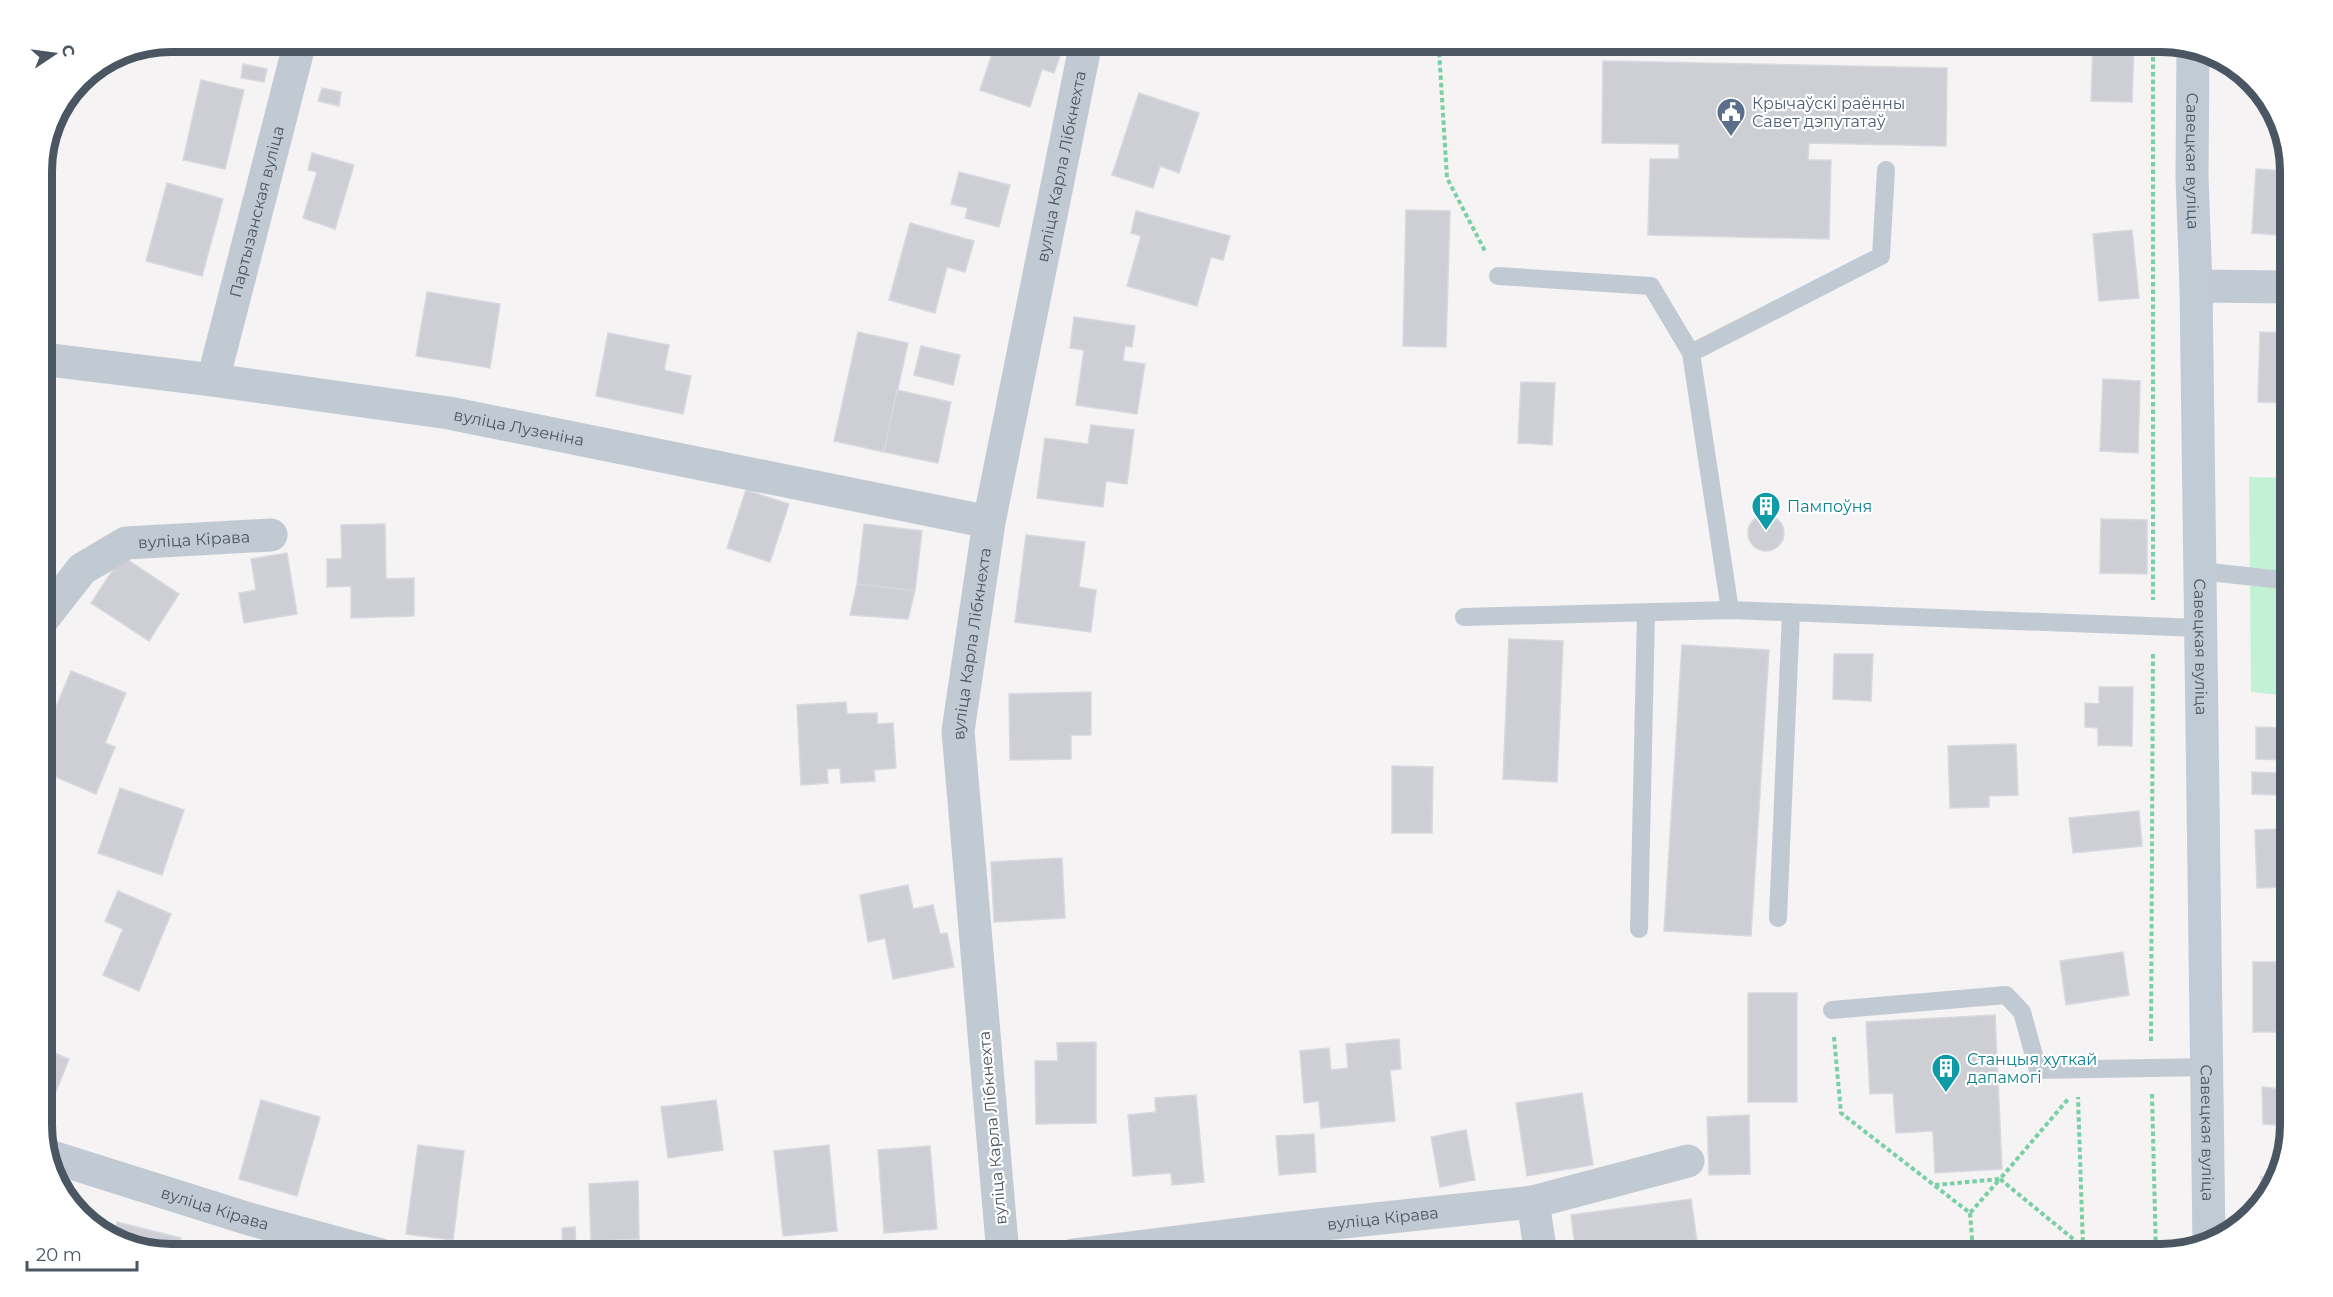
<svg xmlns="http://www.w3.org/2000/svg" width="2333" height="1297" viewBox="0 0 2333 1297" font-family="Montserrat,sans-serif">
	<rect width="100%" height="100%" fill="#f5f3f3"/>
	<!-- green -->
	<polygon fill="#c3f1d5" points="2249,477 2291,478 2291,696 2251,692"/>
	<!-- building -->
	<g fill="#cdcfd5" stroke="#d7d9de" stroke-width="1.5">
		<polygon points="996,42 1065,42 1054,73 1042,69 1030,107 980,90"/>
		<polygon points="2093,42 2134,42 2132,102 2091,101"/>
		<polygon points="1603,61 1947,68 1946,146 1809,143 1808,160 1831,160 1829,239 1648,235 1650,159 1679,159 1679,144 1602,143"/>
		<polygon points="243,64 267,69 264,82 241,78"/>
		<polygon points="201,80 244,90 225,169 183,160"/>
		<polygon points="322,88 341,92 339,106 318,101"/>
		<polygon points="1139,93 1199,113 1179,173 1160,166 1153,188 1112,175"/>
		<polygon points="312,153 354,165 335,229 303,218 317,172 308,170"/>
		<polygon points="2256,169 2291,171 2291,236 2252,233"/>
		<polygon points="959,172 1010,185 999,227 965,218 968,208 951,204"/>
		<polygon points="167,183 223,199 202,276 146,261"/>
		<polygon points="1406,210 1450,211 1446,347 1403,346"/>
		<polygon points="1136,211 1230,236 1223,260 1211,257 1197,306 1127,286 1141,236 1131,233"/>
		<polygon points="910,223 974,241 965,272 947,267 935,313 889,300"/>
		<polygon points="2132,230 2139,298 2099,301 2093,234"/>
		<polygon points="427,292 500,304 490,368 416,356"/>
		<polygon points="1074,317 1135,326 1132,347 1125,346 1123,361 1145,364 1137,414 1076,405 1084,350 1070,348"/>
		<polygon points="858,332 908,343 884,452 834,441"/>
		<polygon points="2260,332 2291,333 2291,403 2258,402"/>
		<polygon points="608,333 669,345 664,370 691,376 683,414 596,396"/>
		<polygon points="921,346 960,355 953,385 914,375"/>
		<polygon points="2103,379 2140,381 2138,453 2100,451"/>
		<polygon points="1521,382 1555,383 1552,445 1518,443"/>
		<polygon points="897,390 951,402 938,463 884,452"/>
		<polygon points="1091,425 1134,430 1127,484 1106,481 1103,507 1037,498 1045,438 1088,444"/>
		<polygon points="746,490 789,504 770,562 727,548"/>
		<circle cx="1766" cy="533" r="18"/>
		<polygon points="2101,519 2147,520 2147,574 2100,573"/>
		<polygon points="385,524 386,579 414,578 414,616 351,618 351,586 327,587 327,559 342,559 341,525"/>
		<polygon points="864,524 922,531 915,591 857,584"/>
		<polygon points="1026,535 1085,542 1079,587 1096,590 1091,632 1015,622"/>
		<polygon points="287,553 297,614 244,623 239,593 256,590 251,559"/>
		<polygon points="122,556 179,594 149,641 91,603"/>
		<polygon points="857,584 915,591 908,619 850,615"/>
		<polygon points="1509,639 1563,641 1557,782 1503,779"/>
		<polygon points="1682,645 1769,650 1751,936 1664,931"/>
		<polygon points="1834,654 1873,654 1871,701 1833,699"/>
		<polygon points="71,671 126,693 105,743 115,747 96,794 42,771 42,741"/>
		<polygon points="2099,687 2133,687 2132,746 2098,745 2098,728 2085,727 2085,703 2099,704"/>
		<polygon points="1091,692 1091,735 1071,735 1071,759 1010,760 1009,694"/>
		<polygon points="846,702 847,714 877,713 877,724 893,723 896,768 874,770 875,781 841,783 840,768 827,769 828,783 801,785 797,705"/>
		<polygon points="2256,727 2291,728 2291,760 2256,759"/>
		<polygon points="2016,744 2018,795 1989,796 1989,807 1950,808 1948,746"/>
		<polygon points="1392,766 1433,767 1432,833 1392,833"/>
		<polygon points="2252,772 2281,773 2280,795 2252,794"/>
		<polygon points="120,788 184,810 162,875 98,853"/>
		<polygon points="2139,811 2142,846 2073,853 2069,818"/>
		<polygon points="2291,829 2291,887 2257,888 2255,830"/>
		<polygon points="1062,858 1065,918 994,922 991,862"/>
		<polygon points="908,885 913,909 933,905 940,934 947,933 954,967 893,979 885,938 868,942 860,895"/>
		<polygon points="118,891 171,914 139,991 103,975 123,929 105,921"/>
		<polygon points="2123,952 2129,995 2066,1005 2060,961"/>
		<rect x="2253" y="962" width="38" height="70"/>
		<rect x="1748" y="993" width="49" height="109"/>
		<polygon points="1995,1015 2002,1169 1935,1173 1933,1131 1896,1133 1893,1093 1870,1094 1866,1022"/>
		<polygon points="1399,1039 1401,1069 1390,1070 1395,1121 1321,1128 1319,1101 1304,1103 1300,1051 1329,1048 1331,1070 1348,1068 1346,1044"/>
		<polygon points="1096,1042 1096,1123 1036,1124 1035,1061 1058,1061 1057,1043"/>
		<polygon points="42,1048 69,1059 43,1124 42,1123"/>
		<polygon points="2262,1087 2291,1090 2291,1126 2286,1143 2276,1142 2277,1125 2263,1124"/>
		<polygon points="1582,1093 1593,1165 1527,1176 1516,1103"/>
		<polygon points="1196,1095 1204,1182 1172,1185 1171,1173 1133,1176 1128,1115 1156,1112 1155,1098"/>
		<polygon points="261,1100 320,1117 297,1196 239,1179"/>
		<polygon points="716,1100 723,1150 668,1158 661,1107"/>
		<polygon points="1749,1115 1750,1174 1709,1175 1707,1117"/>
		<polygon points="1466,1130 1475,1180 1440,1187 1431,1137"/>
		<polygon points="1314,1134 1316,1172 1279,1175 1276,1136"/>
		<polygon points="418,1145 464,1151 453,1240 406,1234"/>
		<polygon points="829,1145 837,1231 783,1236 774,1151"/>
		<polygon points="930,1146 937,1229 884,1233 878,1150"/>
		<polygon points="2278,1175 2274,1190 2264,1199 2261,1177"/>
		<polygon points="638,1181 639,1239 591,1241 589,1184"/>
		<polygon points="1691,1199 1699,1255 1576,1255 1571,1215"/>
		<polygon points="117,1222 181,1238 177,1255 113,1239"/>
		<polygon points="575,1227 576,1249 563,1249 562,1228"/>
		<polygon points="217,1245 249,1255 214,1255"/>
	</g>
	<g fill="none" stroke-linecap="round" stroke-linejoin="round">
		<!-- path -->
		<g stroke="#7ad0a6" stroke-width="4" stroke-dasharray="4.5 3" stroke-linecap="butt">
			<polyline points="1448,42 1439,50 1447,178 1486,253"/>
			<polyline points="2153,42 2153,600"/>
			<polyline points="1119,44 1439,50"/>
			<polyline points="1834,1037 1841,1113 1970,1213 2000,1179 2083,1247 2078,1097"/>
			<polyline points="2151,1041 2153,653"/>
			<polyline points="2152,1094 2156,1255"/>
			<polyline points="1935,1185 2000,1179 2069,1098"/>
			<polyline points="1970,1213 1973,1250"/>
		</g>
		<!-- lane -->
		<g stroke="#c1cad2" stroke-width="18">
			<polyline points="1498,276 1651,286 1691,353 1730,610"/>
			<polyline points="1691,353 1881,256 1886,170"/>
			<polyline points="2200,571 2291,581"/>
			<polyline points="1464,617 1730,610 2200,628"/>
			<polyline points="1778,918 1791,613"/>
			<polyline points="1639,929 1646,613"/>
			<polyline points="1832,1010 2006,995 2022,1012 2038,1070 2207,1067"/>
		</g>
		<!-- street -->
		<g stroke="#c1cad2" stroke-width="33">
			<polyline points="2196,286 2291,287"/>
			<path id="s1" d="M42,359L213,380L449,413L989,522"/>
			<path id="s2" d="M213,380L300,42"/>
			<path id="s3" d="M42,620L82,569L126,543L271,535"/>
			<path id="s4" d="M49,1156L249,1219L381,1255"/>
			<polyline points="1533,1202 1541,1255"/>
			<path id="s5" d="M1003,1255L958,731L989,522L1086,42"/>
			<path id="s6" d="M1073,1255L1289,1228L1533,1202L1688,1161"/>
		</g>
		<!-- secondary -->
		<path stroke="#c1cbd6" stroke-width="33" id="s7" d="M2193,50L2192,177L2196,286L2209,1242"/>
	</g>
	<!-- icons -->
	<defs>
		<g id="civic-pin" transform="scale(1.5)"><path d="M0 17L-7.5 6A9.5 9.5 0 1 1 7.5 6Z" fill="#5c6f8a" stroke="#fff"/><path d="M-.6-6.5H3V-4.5H.6V-3L4-1V1h2V6H-6V1h2V-1L-.6-3ZM-1.2 2.5V6h2.4V2.5Z" fill="#fff"/></g>
		<g id="building-pin" transform="scale(1.5)"><path d="M0 17L-7.5 6A9.5 9.5 0 1 1 7.5 6Z" fill="#0f9aa8" stroke="#fff"/><path d="M-4-6H4V6H1V3H-1V6H-4ZM-2.5-4.3h1.7v1.8h-1.7ZM.8-4.3h1.7v1.8H.8ZM-2.5-1h1.7V.8h-1.7ZM.8-1h1.7V.8H.8Z" fill="#fff"/></g>
	</defs>
	<g fill-rule="evenodd">
		<use href="#civic-pin" x="1731" y="112"/>
		<use href="#building-pin" x="1766" y="506"/>
		<use href="#building-pin" x="1946" y="1068"/>
	</g>
	<g text-anchor="middle" stroke-width="4.5" stroke-linejoin="round" paint-order="stroke">
		<!-- service labels -->
		<g font-size="16" fill="#4e5e75" stroke="#fff" text-anchor="start">
			<text x="1752" y="109">Крычаўскі раённы<tspan x="1752" dy="18">Савет дэпутатаў</tspan></text>
		</g>
		<!-- street labels -->
		<g font-size="16" fill="#4a5661" stroke="#fff">
			<text dy="6" stroke="none"><textPath href="#s7" startOffset="111">Савецкая вуліца</textPath></text>
			<text dy="6" stroke="none"><textPath href="#s5" startOffset="1100">вуліца Карла Лібкнехта</textPath></text>
			<text dy="6" stroke="none"><textPath href="#s2" startOffset="174">Партызанская вуліца</textPath></text>
			<text dy="6" stroke="none"><textPath href="#s1" startOffset="482">вуліца Лузеніна</textPath></text>
			<text dy="6" stroke="none"><textPath href="#s3" startOffset="184">вуліца Кірава</textPath></text>
			<text dy="6" stroke="none"><textPath href="#s5" startOffset="614">вуліца Карла Лібкнехта</textPath></text>
			<text dy="6" stroke="none"><textPath href="#s7" startOffset="597">Савецкая вуліца</textPath></text>
			<text transform="translate(992 1128) rotate(-95)" y="6">вуліца Карла Лібкнехта</text>
			<text dy="6" stroke="none"><textPath href="#s7" startOffset="1083">Савецкая вуліца</textPath></text>
			<text dy="6" stroke="none"><textPath href="#s4" startOffset="174">вуліца Кірава</textPath></text>
			<text dy="6" stroke="none"><textPath href="#s6" startOffset="312">вуліца Кірава</textPath></text>
		</g>
		<!-- culture labels -->
		<g font-size="16" fill="#0d838f" stroke="#fff" text-anchor="start">
			<text x="1787" y="512">Пампоўня</text>
			<text x="1967" y="1065">Станцыя хуткай<tspan x="1967" dy="18">дапамогі</tspan></text>
		</g>
	</g>
	<!-- crop -->
	<path d="M0 0H2333V1297H0ZM171 52H2161A119 119 0 0 1 2280 171V1125A119 119 0 0 1 2161 1244H171A119 119 0 0 1 52 1125V171A119 119 0 0 1 171 52Z" fill="#fff" fill-rule="evenodd"/>
	<path fill="none" stroke="#4a5661" stroke-width="8" d="M171 52H2161A119 119 0 0 1 2280 171V1125A119 119 0 0 1 2161 1244H171A119 119 0 0 1 52 1125V171A119 119 0 0 1 171 52Z"/>
	<!-- north arrow -->
	<g transform="translate(54 54) rotate(77)" stroke="#ffffff" stroke-width="4.5" paint-order="stroke">
	<path d="M0-4.5L10 22L0 15L-10 22Z" fill="#4a5661"/>
	<text y="-9" font-size="16" font-weight="bold" text-anchor="middle" fill="#4a5661">С</text>
	</g>
	<!-- scale -->
	<path d="M27 1261v9h110v-9" fill="none" stroke="#4a5661" stroke-width="3"/>
	<text x="36" y="1261" font-size="18" fill="#4a5661" stroke="#ffffff" stroke-width="4.5" paint-order="stroke">20 m</text>
</svg>
